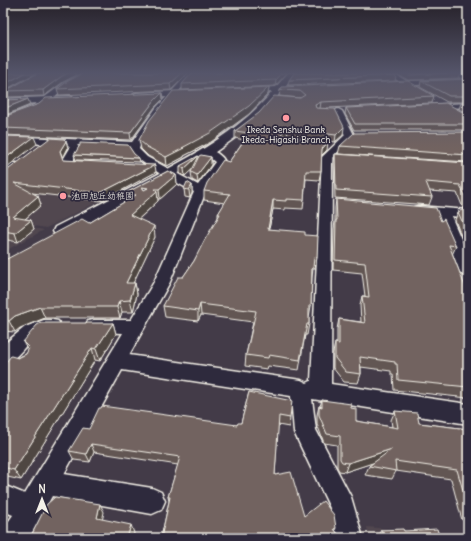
<svg xmlns="http://www.w3.org/2000/svg" width="471" height="541" viewBox="0 0 471 541" font-family="Delius,'Klee One',sans-serif">
	<rect width="100%" height="100%" fill="#433b48"/>
	<filter id="ink" filterUnits="userSpaceOnUse"><feTurbulence type="fractalNoise" baseFrequency=".025" numOctaves="2"/><feDisplacementMap in="SourceGraphic" scale="8" xChannelSelector="R" yChannelSelector="G"/><feConvolveMatrix kernelMatrix="1 2 1 2 8 2 1 2 1" color-interpolation-filters="sRGB"/></filter>
	<g filter="url(#ink)">
		<!-- built -->
		<g fill="#51474f">
			<polygon points="39,177 128,187 46,228 3,221 3,205"/>
			<polygon points="3,223 44,230 3,252"/>
			<polygon points="367,527 468,537 468,538 369,538"/>
		</g>
		<g fill="none" stroke-linecap="round" stroke-linejoin="round">
			<!-- minor casing -->
			<g stroke="#f4f1e8" stroke-width="3">
				<g id="minor">
					<polygon points="39,73 47,73 3,98 3,93"/>
					<polygon points="83,73 91,73 68,85 40,109 3,123 3,118 34,105 64,83"/>
					<path d="M189,73H195C176,96 147,119 139,149L147,157L198,185L215,162L202,152L204,150C211,148 222,155 225,162L206,191L170,282L129,355L301,380L307,383L311,381L322,157L345,135L334,111L338,109L342,111L354,135L332,158L331,384L468,404V424L312,399L316,430L351,497L363,538H335L330,508L294,432L291,396L122,370L64,474L152,488L161,492L165,501L161,510L152,514L52,496L29,538H3L4,528L13,515L3,511V485L25,494L123,333L94,332L88,331L85,326L88,321L94,320H131L154,282L194,192C180,184 132,161 130,148L77,145L80,148L74,158V161L85,162L90,165C85,170 69,169 64,164V158L70,148L67,145L3,142V136L132,142L156,108Z"/>
					<polygon points="385,73 393,73 423,91 418,92"/>
					<polygon points="451,73 459,73 468,77 468,81"/>
					<polygon points="468,103 468,107 431,109 427,107 431,105"/>
					<polygon points="3,163 17,163 22,166 17,169 3,169"/>
					<polygon points="418,206 468,210 468,218 451,216 468,255 468,277 463,275 460,272 438,215 414,213 412,210 414,207"/>
					<path d="M44,320H52L58,321L61,326L58,331C49,333 40,334 32,340C23,347 15,363 3,362V345L25,327Z"/>
				</g>
			</g>
			<!-- tertiary casing -->
			<g stroke="#f4f1e8" stroke-width="3">
				<g id="tertiary">
					<path d="M288,73H296L286,86L305,85L308,86L309,88L308,90L281,92L265,112L236,137L211,155L67,235L61,236L55,235L53,231L55,227C85,212 115,196 145,181C191,157 238,132 272,92L242,94L239,93L238,91L239,89L276,87Z"/>
					<polygon points="468,79 468,83 386,86 382,84 386,82"/>
					<polygon points="195,90 199,93 198,95 136,99 131,96 136,93"/>
					<polygon points="70,96 73,97 75,99 73,101 3,105 3,99"/>
				</g>
			</g>
			<!-- minor -->
			<use href="#minor" fill="#2f2a3d" fill-rule="evenodd"/>
			<!-- tertiary -->
			<use href="#tertiary" fill="#2f2a3d" fill-rule="evenodd"/>
		</g>
		<!-- wall -->
		<g fill="#625653" stroke="#f4f1e8" fill-rule="evenodd">
			<polygon points="38,73 76,73 76,75 63,82 44,96 7,97 5,91"/>
			<polygon points="84,73 188,73 171,90 59,95 57,89"/>
			<polygon points="192,73 287,73 275,86 182,90 182,84"/>
			<polygon points="395,73 460,73 458,78 408,80"/>
			<polygon points="463,73 468,73 468,75"/>
			<polygon points="396,75 395,81 288,85 289,80"/>
			<polygon points="468,79 468,102 447,102 420,87 421,81"/>
			<polygon points="269,87 268,94 249,114 211,142 184,156 184,157 167,166 148,156 141,149 139,140"/>
			<polygon points="280,90 434,96 432,103 327,108 343,135 335,142 286,137 327,150 321,156 321,171 319,180 306,179 303,209 285,208 285,210 273,209 269,229 305,235 317,258 315,268 313,268 312,278 311,306 309,317 309,324 307,335 305,335 299,370 268,366 267,369 245,366 246,355 253,322 201,315 198,321 165,317 163,306 194,261 218,218 218,214 225,203 204,200 204,191 229,162 244,140 235,138 235,131 300,98 279,96"/>
			<polygon points="162,93 163,99 155,107 131,140 3,135 3,117"/>
			<polygon points="468,102 468,114 459,109 461,103"/>
			<polygon points="346,108 468,115 468,130 354,130 345,114"/>
			<polygon points="468,132 468,162 338,154 340,146"/>
			<polygon points="66,141 68,148 63,158 63,160 156,172 102,201 32,193 38,196 41,205 25,219 31,220 34,229 18,242 3,239 3,173 5,172"/>
			<polygon points="335,154 468,163 468,210 463,208 457,193 429,191 432,197 429,205 335,198 334,162"/>
			<polygon points="74,155 139,158 140,162 76,160"/>
			<polygon points="211,157 211,165 198,183 192,180 191,172 193,168 185,176 180,174 180,166 198,158"/>
			<path d="M168,171L176,175L177,184L160,199H158V201L139,219L155,237L133,283H135L137,294L133,312H122L120,318H45L20,328L15,332L3,331V261L89,223L126,201L124,194ZM142,187L148,188L144,190Z"/>
			<polygon points="192,185 192,193 190,198 185,197 184,189"/>
			<polygon points="336,199 441,221 456,246 452,255 468,294 468,398 394,390 393,374 391,374 391,371 361,367 361,374 358,383 344,382 333,368 333,353 335,343 337,343 337,329 339,319 361,322 360,305 362,296 365,296 362,273 333,270 334,229 335,221 335,208"/>
			<polygon points="468,210 468,254 455,220 458,212"/>
			<polygon points="113,323 116,334 100,361 95,360 21,480 3,476 3,362 6,362 26,354 28,351 23,342"/>
			<polygon points="249,392 290,418 289,427 278,425 275,475 304,516 336,528 335,530 341,538 161,538 169,501 168,497 178,465 94,452 90,462 74,460 69,451 89,429 237,425 241,423"/>
			<polygon points="322,400 351,408 356,421 392,427 391,420 395,411 419,423 468,429 468,520 462,520 451,479 396,471 392,479 365,475 369,466 375,462 345,472 339,471 337,467 337,445 324,443 317,424 317,415 319,406 320,406"/>
			<polygon points="381,530 404,531 440,538 378,538 378,536"/>
		</g>
		<!-- shaded-wall -->
		<g fill="#504643" stroke="#f4f1e8">
			<polygon points="25,73 36,73 3,91 3,85"/>
			<polygon points="68,73 76,73 76,75 63,82 44,96 43,90 62,76"/>
			<polygon points="182,73 188,73 171,90 170,84"/>
			<polygon points="282,73 287,73 275,86 276,80"/>
			<polygon points="269,87 268,94 249,114 211,142 184,156 184,157 167,166 166,157 182,148"/>
			<polygon points="162,93 163,99 155,107 131,140 130,133 154,101"/>
			<polygon points="28,99 30,105 3,116 3,109"/>
			<polygon points="321,102 320,108 315,112 315,105"/>
			<polygon points="344,127 343,135 335,142 336,135"/>
			<polygon points="288,129 287,137 281,140 281,133"/>
			<polygon points="34,137 37,144 3,170 3,160"/>
			<polygon points="66,141 68,148 63,158 60,151"/>
			<polygon points="328,142 327,150 320,157 322,149"/>
			<polygon points="198,156 198,164 185,176 184,169"/>
			<polygon points="211,157 211,165 198,183 197,175"/>
			<polygon points="155,165 156,172 102,201 100,193"/>
			<polygon points="176,175 177,184 160,199 159,189"/>
			<polygon points="192,185 192,193 190,198 189,190"/>
			<polygon points="157,191 158,201 132,225 130,215"/>
			<polygon points="38,196 41,205 17,226 13,217"/>
			<polygon points="273,200 273,209 267,239 268,229"/>
			<polygon points="31,220 34,229 18,242 15,233"/>
			<polygon points="154,226 155,237 128,294 126,283"/>
			<polygon points="135,283 137,294 133,312 130,300"/>
			<polygon points="119,301 122,312 120,318 117,307"/>
			<polygon points="200,304 201,315 198,321 198,311"/>
			<polygon points="40,307 45,318 20,328 15,332 9,321 15,316"/>
			<polygon points="113,323 116,334 100,361 96,349"/>
			<polygon points="92,348 95,360 21,480 14,470"/>
			<polygon points="91,444 94,452 90,462 86,454"/>
			<polygon points="392,449 388,458 345,472 348,463"/>
			<polygon points="100,504 104,512 101,526 97,518"/>
			<polygon points="131,525 134,533 133,538 127,538"/>
		</g>
		<!-- building -->
		<g fill="#726460" stroke="#f4f1e8" fill-rule="evenodd">
			<polygon points="3,73 25,73 3,85 3,75 6,74"/>
			<polygon points="38,73 68,73 62,76 43,90 5,91"/>
			<polygon points="84,73 182,73 170,84 57,89 68,81"/>
			<polygon points="192,73 282,73 276,80 182,84"/>
			<polygon points="294,73 392,73 396,75 289,80"/>
			<polygon points="406,73 450,73 409,75"/>
			<polygon points="468,79 468,96 449,96 421,81"/>
			<polygon points="408,81 434,96 321,102 315,105 316,108 335,109 344,127 336,135 288,129 281,133 287,138 328,142 322,149 321,171 306,171 304,200 286,199 286,201 273,200 268,229 305,232 305,235 318,236 317,258 314,257 313,268 312,268 311,306 309,306 309,324 307,324 300,360 269,355 268,358 246,355 256,311 200,304 198,311 163,306 178,277 183,277 194,261 204,241 220,214 218,214 230,194 204,191 207,183 223,160 229,162 249,133 235,131 259,113 274,96 300,98 305,95 300,91 280,90 282,87"/>
			<polygon points="269,87 249,106 210,133 182,148 184,148 166,157 147,147 139,140 149,121 173,91"/>
			<polygon points="162,93 154,101 130,133 3,128 3,117 39,104 46,98"/>
			<polygon points="28,99 3,109 3,100"/>
			<polygon points="468,102 468,107 461,103"/>
			<polygon points="446,103 468,115 468,124 355,124 346,108"/>
			<polygon points="468,132 468,155 340,146 354,133"/>
			<polygon points="3,136 34,137 3,160"/>
			<polygon points="50,138 64,139 66,141 60,151 63,160 155,165 100,193 14,183 38,196 13,217 31,220 15,233 3,231 3,173 5,172"/>
			<polygon points="80,143 128,145 134,154 139,158 74,155 80,145"/>
			<polygon points="335,154 468,163 468,200 467,200 460,185 426,182 432,197 336,190"/>
			<polygon points="201,155 211,157 197,175 191,172 199,156"/>
			<polygon points="198,156 184,169 180,166"/>
			<path d="M168,171L176,175L159,189H155L157,191L130,215L154,226L126,283H135L130,300L119,301L117,307H40L15,316L9,321L3,320V261L82,219L89,223L136,195L124,194ZM142,187L148,188L144,190Z"/>
			<polygon points="187,182 192,185 189,190 184,189"/>
			<polygon points="336,199 436,208 441,221 444,219 456,246 449,245 468,294 468,387 398,380 397,364 395,364 395,362 360,357 361,374 346,372 335,358 335,343 339,344 339,319 365,323 362,296 369,297 365,263 335,260 336,220 337,220"/>
			<polygon points="462,210 468,210 468,235 458,212"/>
			<polygon points="41,323 113,323 96,349 92,348 14,470 3,467 3,362 6,362 11,356 18,358 26,354 29,348 23,342 37,325"/>
			<polygon points="249,392 292,401 290,418 279,416 275,475 291,472 304,516 323,501 334,515 336,528 334,529 341,538 245,538 244,534 243,538 161,538 170,497 168,497 180,457 91,444 86,454 69,451 83,428 89,429 99,408 101,408 102,406 237,425 238,423 241,423"/>
			<polygon points="322,400 351,404 351,408 356,409 356,421 398,428 395,411 417,413 419,423 468,429 468,507 457,470 395,461 396,471 369,466 392,449 348,463 342,462 340,459 340,436 327,434 319,415 319,406 322,407"/>
			<polygon points="55,497 100,504 97,518 131,525 127,538 30,538 47,504"/>
			<polygon points="403,529 404,531 437,529 440,538 384,538 381,530"/>
		</g>
	</g>
	<!-- sky -->
	<linearGradient id="sky" x2="0" y2="1"><stop stop-color="#252028"/><stop offset="0.49" stop-color="#55556a"/><stop offset="1" stop-color="#55556a" stop-opacity="0"/></linearGradient>
	<rect width="471" height="149" fill="url(#sky)"/>
	<!-- markers -->
	<g fill="#ff9aa2" stroke="#2f2a3d" stroke-width="1.5">
		<circle cx="286" cy="118" r="4"/>
		<circle cx="63" cy="196" r="4"/>
	</g>
	<g text-anchor="middle" stroke-width="3.5" stroke-linejoin="round" paint-order="stroke">
		<!-- far-poi labels -->
		<g font-size="9" fill="#f4f1e8" stroke="#2f2a3d">
			<text x="286" y="133">Ikeda Senshu Bank<tspan x="286" dy="10">Ikeda-Higashi Branch</tspan></text>
			<text x="71" y="199" text-anchor="start">池田旭丘幼稚園</text>
		</g>
	</g>
	<!-- margin -->
	<rect width="471" height="541" fill="none" stroke="#2f2a3d" stroke-width="16"/>
	<rect x="8" y="8" width="455" height="525" fill="none" stroke="#f4f1e8" stroke-width="1.5" filter="url(#ink)"/>
	<!-- north arrow -->
	<g transform="translate(42 499)" stroke="#2f2a3d" stroke-width="3" paint-order="stroke">
	<path d="M0-3L7 15L0 10L-7 15Z" fill="#f4f1e8"/>
	<text y="-6" font-size="11" font-weight="bold" text-anchor="middle" fill="#f4f1e8">N</text>
	</g>
</svg>
